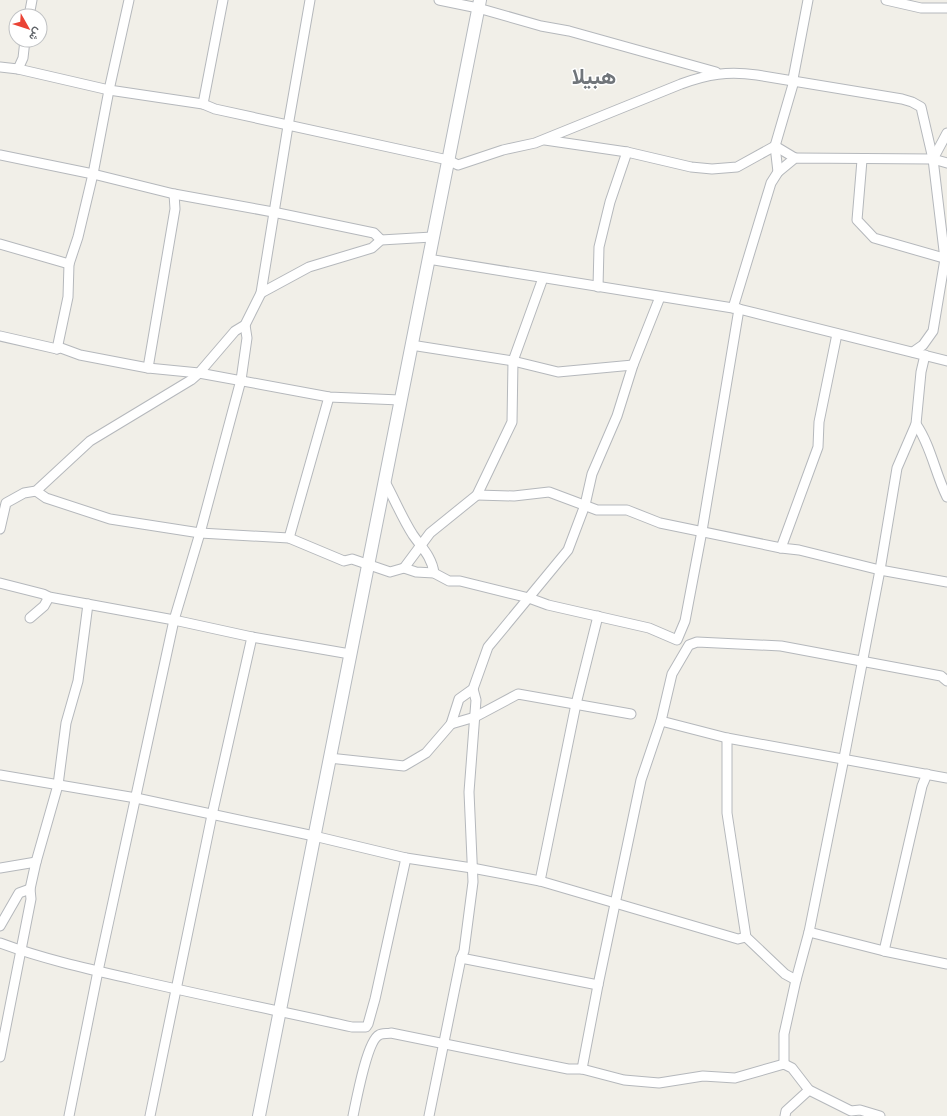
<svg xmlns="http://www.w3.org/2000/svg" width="947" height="1116" viewBox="0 0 947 1116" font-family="'PT Sans Narrow',Vazirmatn,sans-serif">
	<rect width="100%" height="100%" fill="#f1efe8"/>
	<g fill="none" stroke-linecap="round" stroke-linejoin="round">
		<!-- street casing -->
		<g stroke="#b5b8bc" stroke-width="11">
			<g id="street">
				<polyline points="439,0 478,8 541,26 569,31 716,72"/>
				<polyline points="886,0 921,8 947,8"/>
				<polyline points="29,16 32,0"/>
				<path d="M0,67L18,69L109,90L203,104L215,109L448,160L458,165L503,150L535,143L681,84C708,74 728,71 757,75L902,99L912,102L921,107L933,159L945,259L933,331L923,345L913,352"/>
				<polyline points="18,69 23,58 25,40"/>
				<polyline points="203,104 223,0"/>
				<polyline points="545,140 627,152"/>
				<polyline points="0,155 93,174 174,194 273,212 374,233 381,240"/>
				<polyline points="933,159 947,163"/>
				<polyline points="862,160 857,220 874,238 947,259"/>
				<polyline points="778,172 775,146 794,81 793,79 808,0"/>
				<polyline points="0,244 69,264"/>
				<polyline points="428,259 739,309 947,361"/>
				<polyline points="598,287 599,247 610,202 627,152 691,167 712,169 737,167 775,146 795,158"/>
				<polyline points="261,293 309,267 372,248 381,240 432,237"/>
				<polyline points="733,308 771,183 778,172 795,158 933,159 947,133"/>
				<polyline points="837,334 819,422 818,447 781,548 799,550 880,570 947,582"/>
				<polyline points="0,336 57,349 61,348 80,355 148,368 199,373 329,397 400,400"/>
				<polyline points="411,345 513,361 558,372 633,365"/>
				<polyline points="57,349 68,297 69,264 78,237 93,174 109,90 129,0"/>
				<polyline points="148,368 175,209 174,194"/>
				<path d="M916,424C931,446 935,473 947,497"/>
				<path d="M384,480C394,498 402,518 413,535C422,548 432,557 434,573"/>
				<polyline points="36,491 46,498 110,519 200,533 289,538 344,561 352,559 390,572 404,568 416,572 434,573 449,581 460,581 529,598 548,605 649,628 677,640 685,621 702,531 739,309"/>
				<polyline points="477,495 514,496 549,492 597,510 627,510 660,523 781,548"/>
				<polyline points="0,529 6,503 24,493 36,491 90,441 191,380 199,373 235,331 245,325 261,293 288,126 310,0"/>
				<polyline points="289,538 329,397"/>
				<polyline points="404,568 430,533 477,495 512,422 513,361 543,278"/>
				<polyline points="0,583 43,594 49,597 174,620 252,637 350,654"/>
				<polyline points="30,618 44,606 49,597"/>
				<polyline points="661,721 727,738 947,778"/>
				<polyline points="451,724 475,717 518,694 631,714"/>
				<polyline points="727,738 727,813 746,937 785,974 796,980"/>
				<polyline points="329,758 404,766 426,753 451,724 459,699 473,689 488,647 568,550 585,505 592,474 617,416 633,365 660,297"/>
				<polyline points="0,775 136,798 314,836 406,858 472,868 540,881 738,939 746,937"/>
				<polyline points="0,868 36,862"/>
				<polyline points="540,881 576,704 598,616"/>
				<polyline points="0,926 19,893 30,889"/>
				<polyline points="809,932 884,951 947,964"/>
				<path d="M0,943C43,959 88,969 132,979C205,996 279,1011 352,1027H366L368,1024L375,999L406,858"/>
				<polyline points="884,951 922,786 927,774"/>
				<polyline points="461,958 598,985"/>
				<polyline points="0,1057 31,899 30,889 36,862 58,785 66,723 78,681 88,604"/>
				<polyline points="784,1064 784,1034 796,980 809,932 844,758 880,570 897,468 916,424 921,372 925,355"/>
				<polyline points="582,1069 598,985 641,780 661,721 672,674 689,645 697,642 781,646 941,676 947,681"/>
				<polyline points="69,1116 98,971 174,620 200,533 241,380 247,338 245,325"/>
				<polyline points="150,1116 212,815 252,637"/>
				<path d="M353,1116C356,1102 367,1041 379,1035C382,1033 388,1034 391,1033L568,1069H582L624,1080L659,1083L703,1076L735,1078L784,1064L792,1068L809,1090L851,1111L860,1110L880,1116"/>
				<polyline points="429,1116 461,958 464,951 473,882 469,792 476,700 473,689"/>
				<polyline points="785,1116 786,1111 809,1090"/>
			</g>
		</g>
		<!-- secondary casing -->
		<g stroke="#b6babf" stroke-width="14">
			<polyline id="secondary" points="259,1116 480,0"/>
		</g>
		<!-- street -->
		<use href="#street" stroke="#fff" stroke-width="9"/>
		<!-- secondary -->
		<use href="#secondary" stroke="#fff" stroke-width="12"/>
	</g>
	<g text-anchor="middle" stroke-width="3" stroke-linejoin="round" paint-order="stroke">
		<!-- town labels -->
		<g font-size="22" font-weight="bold" fill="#70757a" stroke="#fff">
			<text x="594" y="84">هبيلا</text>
		</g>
	</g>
	<!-- north arrow -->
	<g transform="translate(28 28) rotate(129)"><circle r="19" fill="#ffffff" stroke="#bfc1c3"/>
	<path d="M0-3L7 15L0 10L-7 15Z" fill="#ea4335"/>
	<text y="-6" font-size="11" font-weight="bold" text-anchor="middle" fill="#5f6368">ش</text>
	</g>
</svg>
